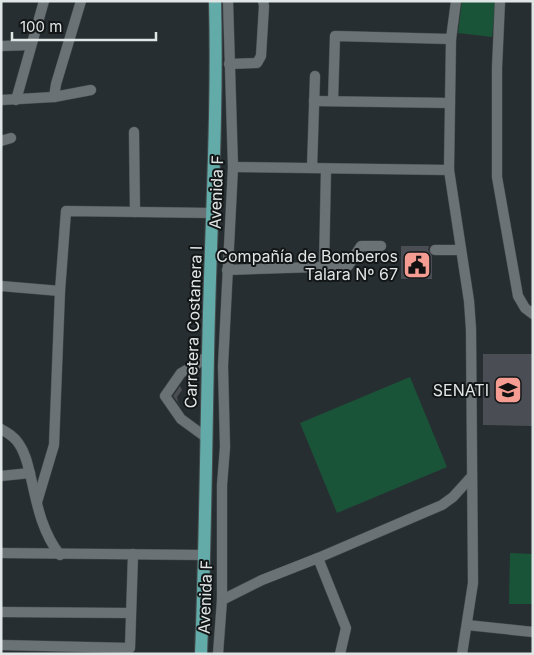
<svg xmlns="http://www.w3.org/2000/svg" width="534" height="655" viewBox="0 0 534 655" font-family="Inter,sans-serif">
	<rect width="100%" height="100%" fill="#272e31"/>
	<!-- green -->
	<g fill="#1a5438">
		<polygon points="462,1 496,1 492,37 458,33"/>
		<polygon points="410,377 447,467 337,513 300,423"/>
		<polygon points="510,553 533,554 533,604 509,604"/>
	</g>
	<!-- building -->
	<g fill="#4a4e54">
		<polygon points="401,246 429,246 428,250 432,256 432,279 401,279"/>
		<polygon points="483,354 533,354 533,426 483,425"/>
		<polygon points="180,386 182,390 177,397 178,402 182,408 173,396"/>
	</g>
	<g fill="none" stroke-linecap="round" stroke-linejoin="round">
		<!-- minor casing -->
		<g stroke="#464c4e" stroke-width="11">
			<g id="minor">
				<polyline points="456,1 451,39 449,170 469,301 471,329 473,583 462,654"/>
				<polyline points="500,1 497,68 497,177 518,296 525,308 533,314"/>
				<polyline points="1,46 31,45"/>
				<polyline points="229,64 257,63 261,56 264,6 263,1"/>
				<polyline points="54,97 56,84 81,1"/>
				<polyline points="1,100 54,97 91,90"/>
				<polyline points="16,100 44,1"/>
				<polyline points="314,101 450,103"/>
				<polyline points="333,101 335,36 451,39"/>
				<polyline points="134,132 135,212"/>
				<polyline points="1,141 11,138"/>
				<polyline points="233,167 449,170"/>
				<polyline points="312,168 315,76"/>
				<polyline points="435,250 461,250"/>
				<polyline points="324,268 326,169"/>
				<polyline points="227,270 348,266 361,246 381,246"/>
				<polyline points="1,286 60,291"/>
				<path d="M1,429C8,433 15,437 19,444C26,454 28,466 31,478C37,505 42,532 60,555"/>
				<polyline points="207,438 181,419 165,396 181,373 197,364 208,355"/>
				<polyline points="1,476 30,473"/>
				<polyline points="37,502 54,445 60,291 66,211 213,213"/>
				<polyline points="1,553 205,555"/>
				<polyline points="318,558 346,628 340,654"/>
				<polyline points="222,600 262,580 318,558 442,505 453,497 472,476"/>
				<polyline points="1,612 130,613"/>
				<polyline points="467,625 533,632"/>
				<polyline points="1,645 130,648 133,554"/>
				<polyline points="218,654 222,600 222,485 225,447 223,366 233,167 228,1"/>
			</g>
		</g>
		<!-- major casing -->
		<g stroke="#464c4e" stroke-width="14">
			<path id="major" d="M201,654C205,554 206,455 208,356C210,238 218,119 215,1"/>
		</g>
		<!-- minor -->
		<use href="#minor" stroke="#6a7275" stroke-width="10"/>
		<!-- major -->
		<use href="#major" stroke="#63aba9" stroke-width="12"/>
	</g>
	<!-- icons -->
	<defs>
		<g id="civic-square" transform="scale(1.4375)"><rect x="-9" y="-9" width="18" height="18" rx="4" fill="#f59c93" stroke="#131617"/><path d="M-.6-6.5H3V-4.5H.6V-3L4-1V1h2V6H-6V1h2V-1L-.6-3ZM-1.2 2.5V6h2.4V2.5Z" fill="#111"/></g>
		<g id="university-square" transform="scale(1.4375)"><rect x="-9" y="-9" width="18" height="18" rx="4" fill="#f59c93" stroke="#131617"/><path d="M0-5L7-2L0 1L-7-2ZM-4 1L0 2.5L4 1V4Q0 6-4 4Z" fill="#111"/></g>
	</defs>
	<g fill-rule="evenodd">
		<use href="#civic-square" x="417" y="265"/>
		<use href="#university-square" x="508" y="390"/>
	</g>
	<g text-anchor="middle" stroke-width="4" stroke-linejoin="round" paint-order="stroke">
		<!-- street labels -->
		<g font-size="16" fill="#e0e5e6" stroke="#131617">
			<text transform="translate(216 192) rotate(-88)" y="6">Avenida F</text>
			<text transform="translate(193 327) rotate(-88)" y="6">Carretera Costanera I</text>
			<text transform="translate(205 597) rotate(-88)" y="6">Avenida F</text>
		</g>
		<!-- poi labels -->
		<g font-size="16" fill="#e0e5e6" stroke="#131617" text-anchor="end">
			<text x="398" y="262">Compañía de Bomberos<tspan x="398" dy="18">Talara Nº 67</tspan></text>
			<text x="489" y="396">SENATI</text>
		</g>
	</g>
	<!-- border -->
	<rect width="534" height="655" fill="none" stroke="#e0e5e6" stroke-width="5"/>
	<!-- scale -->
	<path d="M12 32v8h144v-8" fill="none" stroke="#e0e5e6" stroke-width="2.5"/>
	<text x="20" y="32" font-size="15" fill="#e0e5e6" stroke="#131617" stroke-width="4" paint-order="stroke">100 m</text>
</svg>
